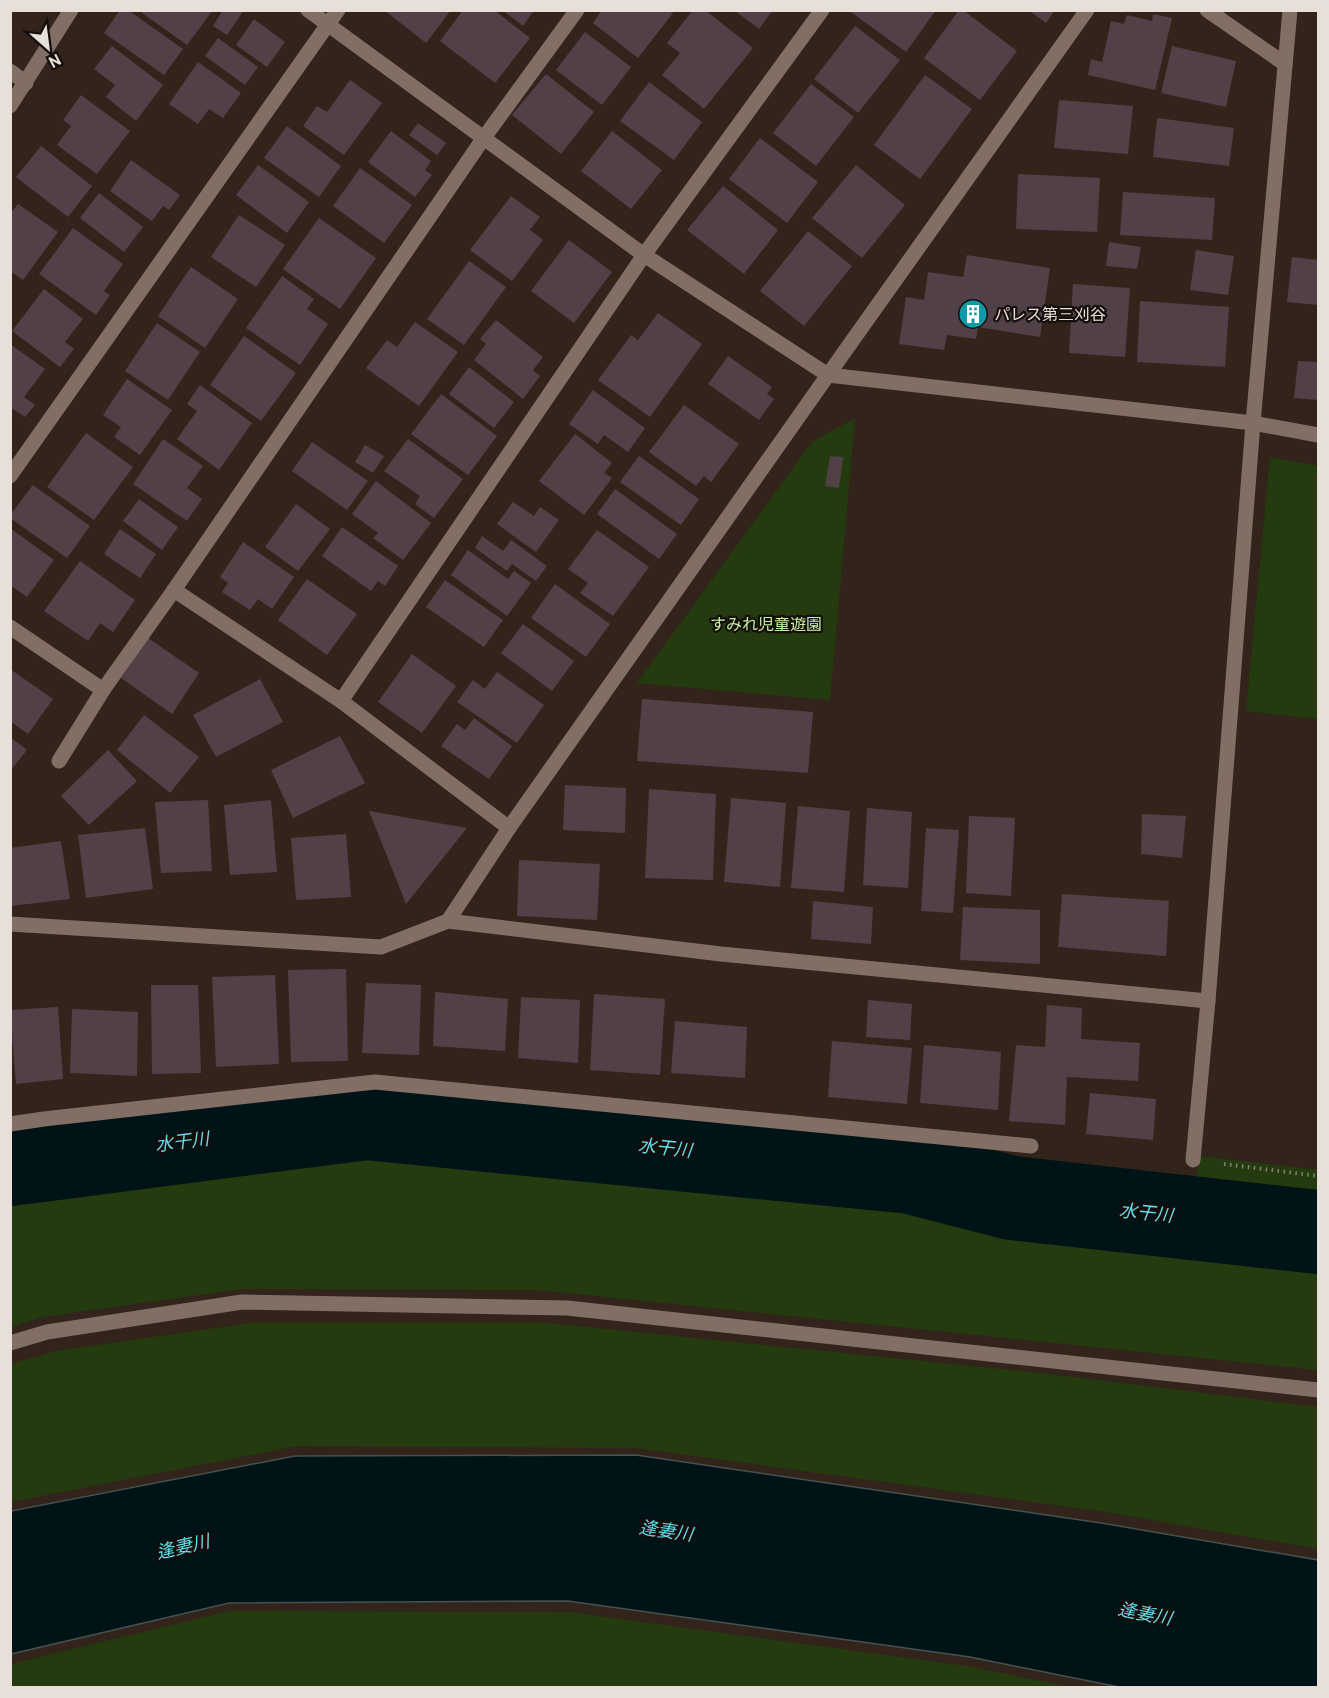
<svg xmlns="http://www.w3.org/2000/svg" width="1329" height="1698" viewBox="0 0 1329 1698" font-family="Overpass,'Noto Sans JP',sans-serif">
	<rect width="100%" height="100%" fill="#32241b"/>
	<!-- green -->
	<g fill="#233b0e">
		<polygon points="855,418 830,700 637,683 812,442"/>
		<polygon points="1270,457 1318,466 1318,719 1246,711"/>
		<polygon points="366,1152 759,1182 1318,1255 1318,1370 538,1290 242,1289 42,1317 11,1327 11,1204"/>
		<polygon points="1199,1156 1318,1170 1318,1207 1195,1192"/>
		<polygon points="250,1323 548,1323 1040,1373 1318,1407 1318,1549 1106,1512 636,1448 297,1446 11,1502 11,1364 56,1351"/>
		<polygon points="229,1611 569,1612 967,1666 1071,1687 11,1687 11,1664"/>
	</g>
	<!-- water -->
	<polygon fill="#001417" stroke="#465151" stroke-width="1.5" points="636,1455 1101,1523 1318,1560 1318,1687 1119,1687 970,1657 568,1601 229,1603 11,1654 11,1511 295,1456"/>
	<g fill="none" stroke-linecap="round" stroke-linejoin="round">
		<!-- river -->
		<polyline stroke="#001417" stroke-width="84" points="10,1164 366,1118 911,1172 1012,1198 1318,1232"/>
	</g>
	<!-- building -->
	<g fill="#514047">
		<polygon points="120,10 128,10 183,49 164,75 104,33"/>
		<polygon points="144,10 213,10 187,45 142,13"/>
		<polygon points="223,10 244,10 227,35 213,26"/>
		<polygon points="384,10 451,10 426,43"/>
		<polygon points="463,10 494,10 530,38 495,83 440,41"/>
		<polygon points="502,10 534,10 523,26"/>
		<polygon points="602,10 670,10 673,13 638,58 593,23"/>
		<polygon points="693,10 705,10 753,48 704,109 662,75 680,53 667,43"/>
		<polygon points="734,10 773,10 759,29"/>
		<polygon points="848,10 936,10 906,52"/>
		<polygon points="959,10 963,10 1017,51 980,100 924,58"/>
		<polygon points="1028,10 1055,10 1046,23"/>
		<polygon points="1153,14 1172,18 1155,90 1088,75 1091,59 1102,62 1111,21 1124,24 1127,15 1152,21"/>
		<polygon points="254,19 285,42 267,67 236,45"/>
		<polygon points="855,26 900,60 858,113 814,79"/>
		<polygon points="585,32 631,67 602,105 556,70"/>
		<polygon points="218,38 258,67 245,85 205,56"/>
		<polygon points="112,46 163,85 136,121 106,97 115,85 94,69"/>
		<polygon points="1172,46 1236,61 1226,107 1161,93"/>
		<polygon points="198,62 241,93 223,118 209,109 198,124 169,104"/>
		<polygon points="546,74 594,112 561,154 512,115"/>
		<polygon points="925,75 972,109 920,179 874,145"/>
		<polygon points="350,80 382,103 344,155 303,126 317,106 327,112"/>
		<polygon points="649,82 702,122 674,160 620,121"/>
		<polygon points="811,84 854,117 816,166 773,133"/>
		<polygon points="81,95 130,131 97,174 57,145 71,126 63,120"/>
		<polygon points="1059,100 1133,106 1128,154 1054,148"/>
		<polygon points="1157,118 1234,128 1229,166 1153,157"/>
		<polygon points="418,123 446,143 437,155 409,135"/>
		<polygon points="287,126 341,166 319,197 264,158"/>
		<polygon points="391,131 431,161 425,170 432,175 415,197 368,162"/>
		<polygon points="612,131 662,170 631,209 581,171"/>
		<polygon points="760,138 818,182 787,223 729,179"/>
		<polygon points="41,146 92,186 68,217 16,177"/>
		<polygon points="131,160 180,195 169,210 163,206 152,221 110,191"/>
		<polygon points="258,165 309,202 287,233 236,195"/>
		<polygon points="856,165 905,205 862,258 812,218"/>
		<polygon points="360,168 412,205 384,243 333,206"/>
		<polygon points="1018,174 1100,178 1097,232 1016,229"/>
		<polygon points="723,186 778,230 744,274 687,230"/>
		<polygon points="1123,192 1215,198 1212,240 1120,235"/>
		<polygon points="99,193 143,227 124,252 80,218"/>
		<polygon points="511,196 540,217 530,230 543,240 512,281 470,250"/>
		<polygon points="18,204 58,232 23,280 10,271 10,214"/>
		<polygon points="239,215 285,245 256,287 211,257"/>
		<polygon points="319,218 376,258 340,309 283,269"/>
		<polygon points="73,228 123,264 104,291 110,295 96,315 39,274"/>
		<polygon points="808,231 852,266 804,326 760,291"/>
		<polygon points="569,240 612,272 574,323 531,291"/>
		<polygon points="1109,242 1141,247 1137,269 1106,266"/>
		<polygon points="1196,250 1234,256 1228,295 1190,290"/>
		<polygon points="967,255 1050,268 1040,337 978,327 976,339 947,335 944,350 899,344 906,297 924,300 928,272 963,277"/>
		<polygon points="1292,257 1318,260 1318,305 1287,302"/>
		<polygon points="469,261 506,287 464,345 427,319"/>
		<polygon points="191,267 238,299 205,348 158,316"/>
		<polygon points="282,276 314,299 307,309 328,324 300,365 246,328"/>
		<polygon points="1073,284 1130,288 1125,357 1069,353"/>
		<polygon points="44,289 83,319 65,342 74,349 60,367 12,331"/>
		<polygon points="1140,301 1229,307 1225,367 1137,362"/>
		<polygon points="658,313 702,344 650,417 598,380 631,335 638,340"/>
		<polygon points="496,320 543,357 533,370 540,376 523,399 474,360 486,344 480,339"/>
		<polygon points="415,322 458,352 419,406 366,368 387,340 397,347"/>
		<polygon points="157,323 200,352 168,400 125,371"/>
		<polygon points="244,336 296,373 261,421 210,385"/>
		<polygon points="10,344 45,369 24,397 35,405 25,417 10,407"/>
		<polygon points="728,356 772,387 767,394 774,399 759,420 708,384"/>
		<polygon points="1298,361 1318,362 1318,400 1294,398"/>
		<polygon points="469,367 514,402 494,428 449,394"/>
		<polygon points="127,379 172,410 140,455 114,437 121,427 103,415"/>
		<polygon points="200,385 252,423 219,470 177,439 197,411 187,404"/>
		<polygon points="593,390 645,428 628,452 604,435 598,444 569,424"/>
		<polygon points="441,394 497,436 468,475 411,434"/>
		<polygon points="684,405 739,444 711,482 704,476 696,486 649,452"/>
		<polygon points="86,433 133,467 94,520 47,487"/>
		<polygon points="575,434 612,463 604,473 612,478 584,515 539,481"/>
		<polygon points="163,439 203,466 187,488 202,499 187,521 133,484"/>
		<polygon points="408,439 463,479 434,518 415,504 420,496 384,471"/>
		<polygon points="312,442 368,481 347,510 292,471"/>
		<polygon points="365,445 384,456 373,473 355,462"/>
		<polygon points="639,456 699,499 681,525 620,482"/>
		<polygon points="830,456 843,457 839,488 825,486"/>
		<polygon points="376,481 431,523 403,560 373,538 378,533 352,514"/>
		<polygon points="33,485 90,526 67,558 10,518 10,515"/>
		<polygon points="615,489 677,534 659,559 597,514"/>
		<polygon points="139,499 178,527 162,550 123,521"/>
		<polygon points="513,502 534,516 540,507 559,520 536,552 497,524"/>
		<polygon points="296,504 330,529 298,571 265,547"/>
		<polygon points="342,527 398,566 385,586 378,581 371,591 322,556"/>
		<polygon points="10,528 54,560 27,597 10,585"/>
		<polygon points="120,529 156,554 140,578 104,554"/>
		<polygon points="597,530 649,567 613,616 580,593 588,583 568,569"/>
		<polygon points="482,536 503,551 511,540 547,566 536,581 512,564 507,571 475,548"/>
		<polygon points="243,542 294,577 272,609 258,599 250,610 222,592 228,583 220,577"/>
		<polygon points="468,550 508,579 514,571 531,583 507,616 451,575"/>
		<polygon points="80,561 135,600 113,632 100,623 88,641 44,611"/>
		<polygon points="307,579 357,614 327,655 278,620"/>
		<polygon points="445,580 503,620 484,647 426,607"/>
		<polygon points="555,584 610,624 586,657 531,618"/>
		<polygon points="523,624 574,661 552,691 501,653"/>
		<polygon points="148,638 199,673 172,714 121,678"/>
		<polygon points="412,654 456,686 422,733 378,702"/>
		<polygon points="10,669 53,699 28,734 10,721"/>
		<polygon points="497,672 544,705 517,743 457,702 473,680 485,689"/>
		<polygon points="260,679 283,722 216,757 193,715"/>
		<polygon points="642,699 813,712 808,773 637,761"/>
		<polygon points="144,715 199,757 170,793 117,750"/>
		<polygon points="474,718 512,746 489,779 441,746 457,724 465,730"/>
		<polygon points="340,736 365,783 293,818 271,770"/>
		<polygon points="10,737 27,750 10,771"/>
		<polygon points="108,750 137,781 89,825 61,796"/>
		<polygon points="565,785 626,788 625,833 563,830"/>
		<polygon points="649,789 716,794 713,880 645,878"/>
		<polygon points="731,798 786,803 780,887 724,882"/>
		<polygon points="208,800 212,871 161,873 155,802"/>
		<polygon points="271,800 277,872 230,875 224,805"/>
		<polygon points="798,806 850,811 844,892 791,888"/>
		<polygon points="867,808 912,812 908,888 863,885"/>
		<polygon points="369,811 467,828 406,904"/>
		<polygon points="1142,814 1186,816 1182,858 1141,854"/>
		<polygon points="969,816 1015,818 1011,896 966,893"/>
		<polygon points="145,828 153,889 86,898 78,835"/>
		<polygon points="926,828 959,830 953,913 921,911"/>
		<polygon points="346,834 351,897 296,900 291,838"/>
		<polygon points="61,841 70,899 11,906 10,848"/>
		<polygon points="519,860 600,864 597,920 517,916"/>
		<polygon points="1062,894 1169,901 1166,956 1058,947"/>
		<polygon points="813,901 873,907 871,944 811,939"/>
		<polygon points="963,907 1040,910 1040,964 960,960"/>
		<polygon points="346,969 348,1061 291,1062 288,970"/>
		<polygon points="275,975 279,1064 216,1067 212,977"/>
		<polygon points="366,983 421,985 419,1055 362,1053"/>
		<polygon points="151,985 198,985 201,1073 152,1074"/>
		<polygon points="435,992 508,999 505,1051 433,1046"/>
		<polygon points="594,994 665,999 660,1075 590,1070"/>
		<polygon points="521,997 580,1000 578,1063 518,1058"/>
		<polygon points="868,1000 912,1004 910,1040 866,1037"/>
		<polygon points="1047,1005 1082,1008 1081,1039 1140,1043 1138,1081 1067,1077 1065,1125 1009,1121 1016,1045 1045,1047"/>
		<polygon points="58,1007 63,1079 16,1084 10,1010"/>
		<polygon points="72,1009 138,1012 137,1076 70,1073"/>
		<polygon points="675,1021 747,1027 745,1078 671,1073"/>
		<polygon points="832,1041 912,1048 907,1104 828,1097"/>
		<polygon points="924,1045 1001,1052 998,1110 920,1103"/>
		<polygon points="1090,1093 1156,1099 1153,1140 1086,1134"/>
	</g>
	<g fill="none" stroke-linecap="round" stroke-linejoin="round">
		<!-- path -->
		<polyline stroke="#8a7e77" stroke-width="4" stroke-dasharray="1.5 4.5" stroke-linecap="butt" points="1224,1164 1318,1176"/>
		<!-- minor -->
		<g stroke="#816f65" stroke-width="15">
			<polyline points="308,10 644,255 828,375 1087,10"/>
			<polyline points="1207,10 1285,64"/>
			<polyline points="10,71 26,83"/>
			<polyline points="10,106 71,10"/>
			<polyline points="10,476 338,10"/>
			<polyline points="174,590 341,701 509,828"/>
			<polyline points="10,627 103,690"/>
			<polyline points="341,701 644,255 822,10"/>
			<polyline points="59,761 103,690 174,590 483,139 577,10"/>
			<polyline points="448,921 509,828 828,375 1253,423 1318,435"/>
			<polyline points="10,924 381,947 448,921 721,954 1208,1001"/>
			<polyline points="10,1124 44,1119 375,1082 1031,1146"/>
			<polyline points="1193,1160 1208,1001 1253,423 1290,10"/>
			<polyline points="10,1343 47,1332 242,1302 567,1308 1318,1390"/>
		</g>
	</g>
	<!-- icons -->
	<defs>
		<g id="building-disc" transform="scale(1.5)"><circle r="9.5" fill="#0f9aa8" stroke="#150e0b"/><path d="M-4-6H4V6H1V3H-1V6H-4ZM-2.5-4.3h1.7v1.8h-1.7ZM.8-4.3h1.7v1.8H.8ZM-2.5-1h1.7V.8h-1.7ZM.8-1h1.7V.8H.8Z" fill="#fff"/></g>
	</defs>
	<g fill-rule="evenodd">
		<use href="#building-disc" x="973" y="314"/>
	</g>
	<g text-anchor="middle" stroke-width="4.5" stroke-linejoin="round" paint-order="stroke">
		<!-- poi labels -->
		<g font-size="16" fill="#e9dfd9" stroke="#150e0b" text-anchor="start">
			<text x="994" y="320">パレス第三刈谷</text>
		</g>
		<!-- park labels -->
		<g font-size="16" fill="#c5f2a6" stroke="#150e0b">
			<text x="766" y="630">すみれ児童遊園</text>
		</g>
		<!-- water labels -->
		<g font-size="18" font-style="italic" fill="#62dbeb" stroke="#150e0b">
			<text transform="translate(182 1142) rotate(-7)" y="6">水干川</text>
			<text transform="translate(665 1148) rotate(6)" y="6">水干川</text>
			<text transform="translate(1146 1213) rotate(6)" y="6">水干川</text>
			<text transform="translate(666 1531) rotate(8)" y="6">逢妻川</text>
			<text transform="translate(183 1547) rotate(-13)" y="6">逢妻川</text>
			<text transform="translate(1145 1614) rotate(11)" y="6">逢妻川</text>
		</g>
	</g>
	<!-- border -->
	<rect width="1329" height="1698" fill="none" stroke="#e9dfd9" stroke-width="24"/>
	<!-- north arrow -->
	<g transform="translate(48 48) rotate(152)" stroke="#150e0b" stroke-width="4.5" paint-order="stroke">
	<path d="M0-4.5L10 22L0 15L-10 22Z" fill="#e9dfd9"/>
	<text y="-9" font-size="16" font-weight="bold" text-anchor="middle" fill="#e9dfd9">N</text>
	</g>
</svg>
